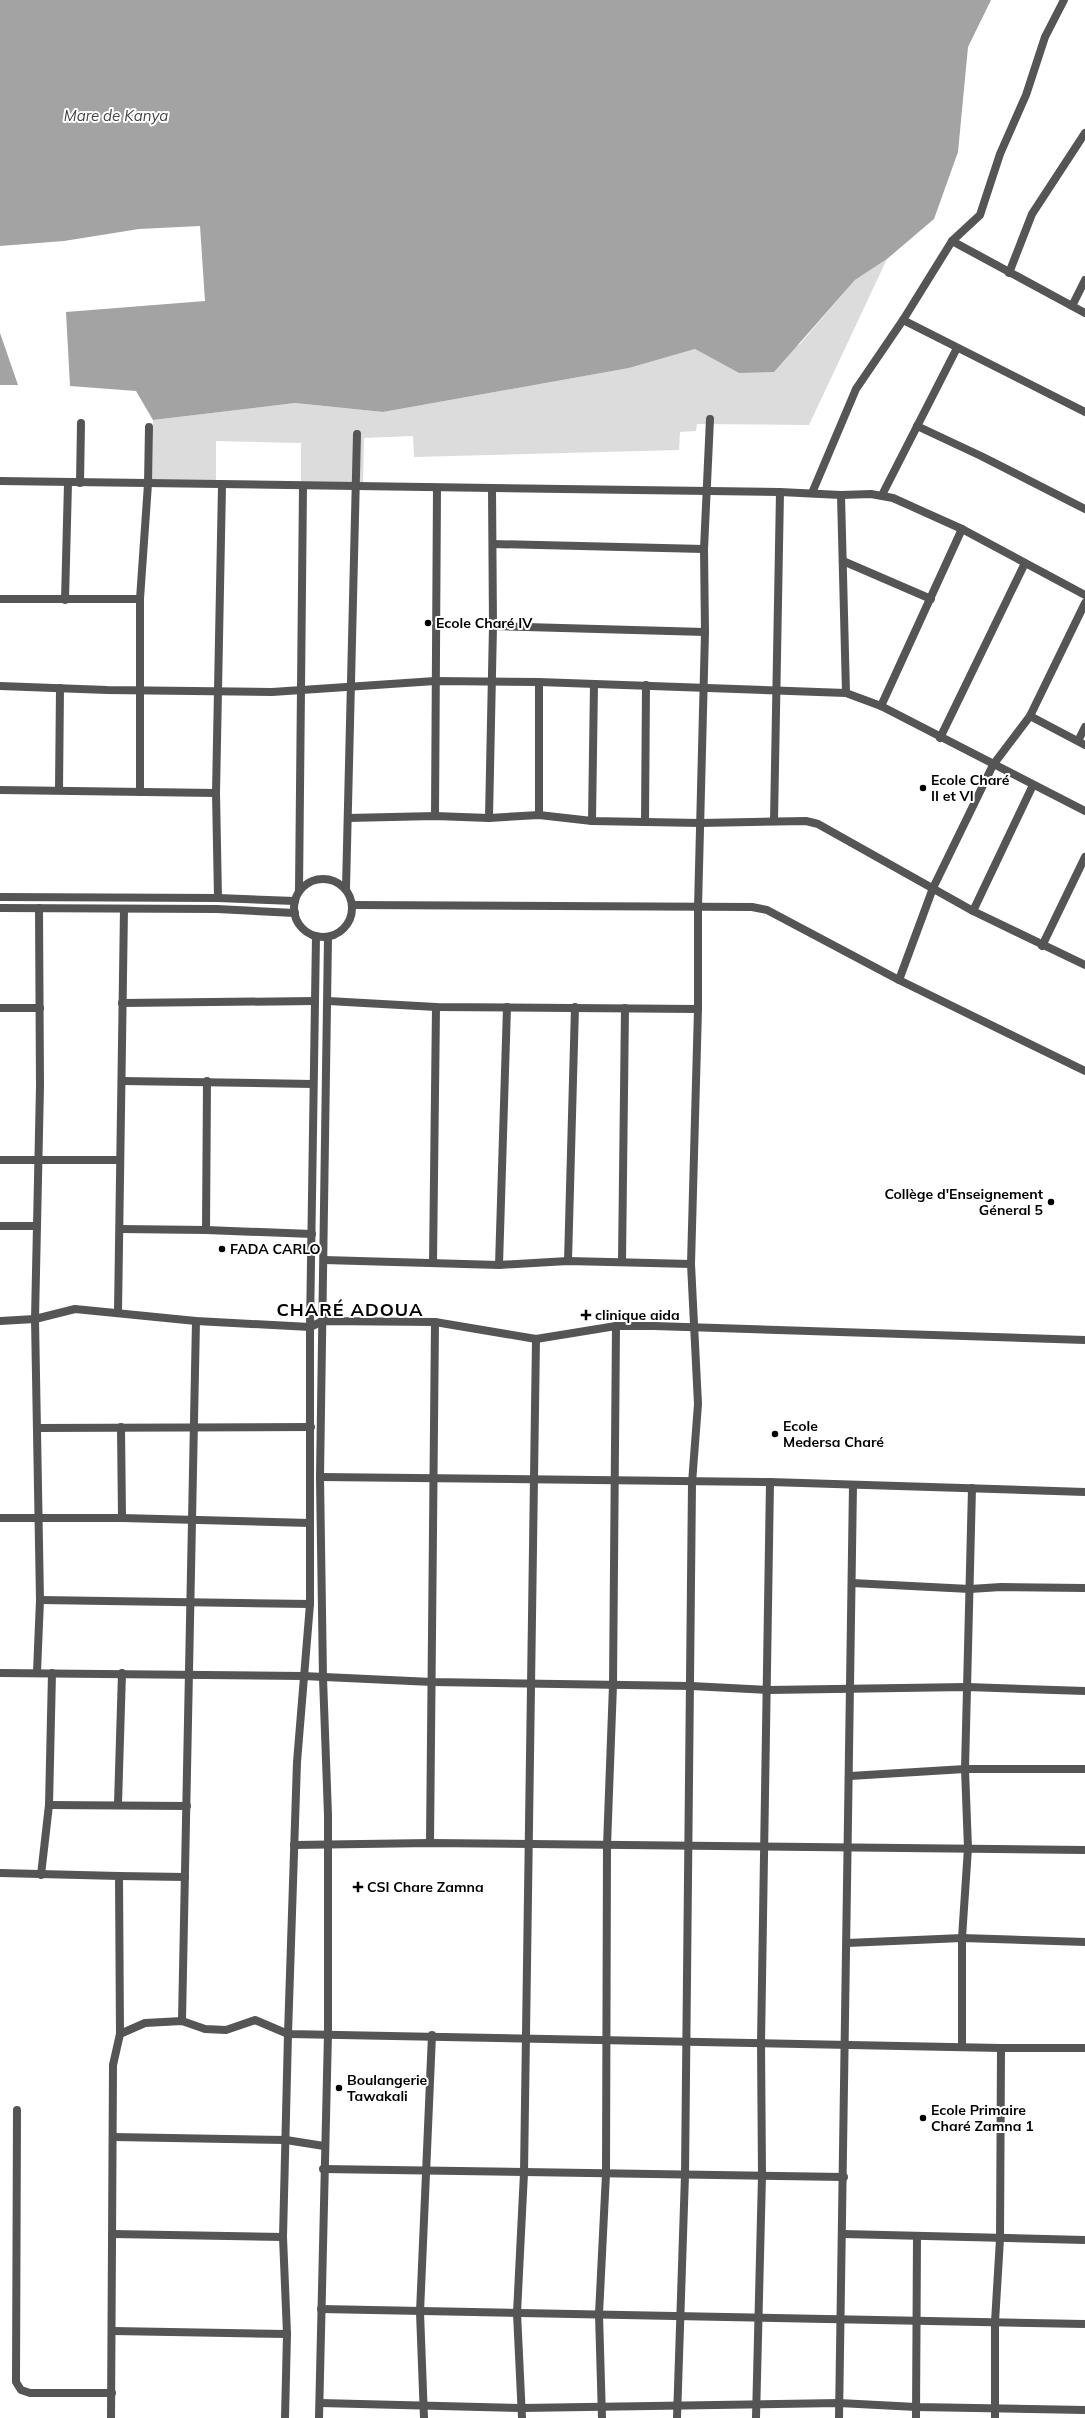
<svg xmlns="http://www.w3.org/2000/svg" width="1085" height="2418" viewBox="0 0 1085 2418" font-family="Mulish,sans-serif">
	<rect width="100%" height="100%" fill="#fff"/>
	<!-- green -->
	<polygon fill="#dcdcdc" points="887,259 809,425 697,424 696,431 680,432 679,450 414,457 413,436 364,438 363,482 301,482 301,443 216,441 216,482 152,480 153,420 295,403 383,412 629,368 695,349 739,373 800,344 855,280"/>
	<!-- water -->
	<g fill="#a3a3a3">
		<polygon points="0,0 991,0 968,47 958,152 934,219 887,259 855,280 774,372 739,373 695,349 629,368 383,412 295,403 153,420 136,391 70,386 66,312 205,301 200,226 139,229 64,241 0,246"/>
		<polygon points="0,333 18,385 0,385"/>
	</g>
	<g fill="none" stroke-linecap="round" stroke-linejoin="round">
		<!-- minor -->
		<g stroke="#555" stroke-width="8">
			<polyline points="952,241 1085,313"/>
			<polyline points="1009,273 1032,214 1085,133"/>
			<polyline points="1072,306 1085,280"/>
			<polyline points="903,320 1085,412"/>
			<polyline points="917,426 981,456 1085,509"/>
			<polyline points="0,481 780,492 841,495 871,494 893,498 962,529 1085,595"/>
			<polyline points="80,483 81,423"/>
			<polyline points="812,493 856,389 903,320 952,241 980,215 1000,154 1026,95 1045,37 1064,0"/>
			<polyline points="841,495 846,693"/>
			<polyline points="882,495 957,348"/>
			<polyline points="493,544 704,549"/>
			<polyline points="843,561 931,599"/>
			<polyline points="0,599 140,599"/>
			<polyline points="65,600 68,483"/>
			<polyline points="493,626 705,632"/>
			<polyline points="0,686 107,690 272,692 435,681 539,682 846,693 881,706 1085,811"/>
			<polyline points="881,706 962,529"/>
			<polyline points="1030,716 1085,745"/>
			<polyline points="940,738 1025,563"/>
			<polyline points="1078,741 1085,727"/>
			<polyline points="0,790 216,793"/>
			<polyline points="59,790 60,688"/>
			<polyline points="140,792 140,599 148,484 149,427"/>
			<polyline points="539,815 539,682"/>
			<polyline points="435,816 437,488"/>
			<polyline points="348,818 435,816 489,818 539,815 592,821 700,823 806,821 818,824 973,911 1085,965"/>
			<polyline points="489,818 493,626 492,488"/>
			<polyline points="592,821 594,684"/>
			<polyline points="774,821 780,492"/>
			<polyline points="645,822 646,685"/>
			<polyline points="346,888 357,434"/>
			<polyline points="299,891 303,486"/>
			<polyline points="218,898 216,793 222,486"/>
			<polyline points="973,911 1033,785"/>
			<polyline points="1042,946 1085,857"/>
			<polyline points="899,980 933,888 993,765 1030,716 1085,603"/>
			<polyline points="328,1001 436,1007 698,1009"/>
			<polyline points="122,1003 315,1001"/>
			<polyline points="0,1008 40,1008"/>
			<polyline points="122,1081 313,1084"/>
			<polyline points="0,1160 119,1160"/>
			<polyline points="0,1226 36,1226"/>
			<polyline points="120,1229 206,1230 312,1234"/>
			<polyline points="206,1230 207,1081"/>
			<polyline points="324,1260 499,1265 568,1261 691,1264"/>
			<polyline points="568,1261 575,1007"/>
			<polyline points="622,1261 625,1008"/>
			<polyline points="433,1263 436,1007"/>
			<polyline points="499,1265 507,1007"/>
			<polyline points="118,1312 124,909"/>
			<polyline points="0,1321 35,1319 75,1309 196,1321 310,1327 323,1321 435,1322 536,1339 616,1326 654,1326 1085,1340"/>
			<polyline points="121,1427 122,1518"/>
			<polyline points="37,1428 311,1427"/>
			<polyline points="320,1477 770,1482 1085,1492"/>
			<polyline points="0,1518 122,1518 310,1523"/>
			<polyline points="852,1583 970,1589 1001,1587 1085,1588"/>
			<polyline points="40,1600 310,1604"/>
			<polyline points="37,1672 40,1600 35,1319 40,1086 39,908"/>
			<polyline points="0,1673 303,1676 432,1682 691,1686 768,1690 967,1687 1085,1691"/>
			<polyline points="850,1776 965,1769 1085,1769"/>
			<polyline points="118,1804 122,1673"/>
			<polyline points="49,1805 187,1806"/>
			<polyline points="430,1843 435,1322"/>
			<polyline points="294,1845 430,1843 1085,1850"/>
			<polyline points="0,1873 119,1876 120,2034"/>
			<polyline points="41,1875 49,1805 52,1673"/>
			<polyline points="119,1876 185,1877"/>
			<polyline points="847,1943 962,1938 1085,1942"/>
			<polyline points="182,2021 196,1321"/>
			<polyline points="962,2047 962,1938 968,1848 965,1769 972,1488"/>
			<polyline points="17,2110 16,2382 21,2390 30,2393 112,2393"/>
			<polyline points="113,2137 286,2140 324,2146"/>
			<polyline points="323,2169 844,2177"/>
			<polyline points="112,2234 283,2237"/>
			<polyline points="843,2234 1085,2240"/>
			<polyline points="321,2309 1085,2324"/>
			<polyline points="113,2331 287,2334"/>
			<polyline points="320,2403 522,2408 839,2403 916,2407 1085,2410"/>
			<polyline points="111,2418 113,2065 120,2034 145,2023 182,2021 205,2029 226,2030 255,2020 288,2034 1001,2048 1085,2048"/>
			<polyline points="424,2418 420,2312 432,2035"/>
			<polyline points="522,2418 517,2313 524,2173 536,1339"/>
			<polyline points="602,2418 599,2314 606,2174 607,1846 613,1685 616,1326"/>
			<polyline points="677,2418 685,2175 692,1483 698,1404 691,1264 698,1009 698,908 705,632 704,549 710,419"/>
			<polyline points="756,2418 762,2176 761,2043 770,1482"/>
			<polyline points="839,2418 853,1485"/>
			<polyline points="916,2418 917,2237"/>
			<polyline points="995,2418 995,2322 1000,2239 1001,2048"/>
		</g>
		<!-- tertiary -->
		<g stroke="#555" stroke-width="8">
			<circle cx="323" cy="908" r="29"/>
			<polyline points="0,897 218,898 295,901"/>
			<polyline points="353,905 752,907 767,910 899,980 1085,1071"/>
			<polyline points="0,908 217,909 295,913"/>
			<polyline points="285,2418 287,2334 283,2237 288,2034 297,1762 310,1604 310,1327 316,936"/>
			<polyline points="319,2418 328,2033 328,1815 323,1678 320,1477 328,937"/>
		</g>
	</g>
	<!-- markers -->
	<g fill="#000" stroke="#fff" stroke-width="1.5">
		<circle cx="428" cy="623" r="4"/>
		<circle cx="923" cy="788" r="4"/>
		<circle cx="1051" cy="1202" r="4"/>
		<circle cx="222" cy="1249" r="4"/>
		<path d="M584 1309h4v4h4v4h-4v4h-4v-4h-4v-4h4z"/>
		<circle cx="775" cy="1434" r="4"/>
		<path d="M356 1881h4v4h4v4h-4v4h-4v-4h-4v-4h4z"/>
		<circle cx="339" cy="2088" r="4"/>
		<circle cx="923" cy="2118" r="4"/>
	</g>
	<g text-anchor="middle" stroke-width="4" stroke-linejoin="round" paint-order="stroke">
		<!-- poi labels -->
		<g font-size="14" font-weight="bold" fill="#000" stroke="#fff" text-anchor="start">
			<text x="436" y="628">Ecole Charé IV</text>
			<text x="931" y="785">Ecole Charé<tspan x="931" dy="16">II et VI</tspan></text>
			<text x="1043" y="1199" text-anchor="end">Collège d'Enseignement<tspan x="1043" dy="16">Géneral 5</tspan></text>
			<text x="230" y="1254">FADA CARLO</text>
			<text x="595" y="1320">clinique aida</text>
			<text x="783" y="1431">Ecole<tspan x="783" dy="16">Medersa Charé</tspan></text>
			<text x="367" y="1892">CSI Chare Zamna</text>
			<text x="347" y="2085">Boulangerie<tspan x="347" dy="16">Tawakali</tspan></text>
			<text x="931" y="2115">Ecole Primaire<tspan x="931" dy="16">Charé Zamna 1</tspan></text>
		</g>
		<!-- water labels -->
		<g font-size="15" font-style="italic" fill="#444" stroke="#fff">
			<text x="116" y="121">Mare de Kanya</text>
		</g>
		<!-- district labels -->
		<g font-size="18" font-weight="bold" letter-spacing="1" fill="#000" stroke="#fff">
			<text x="350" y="1316">CHARÉ ADOUA</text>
		</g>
	</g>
</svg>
